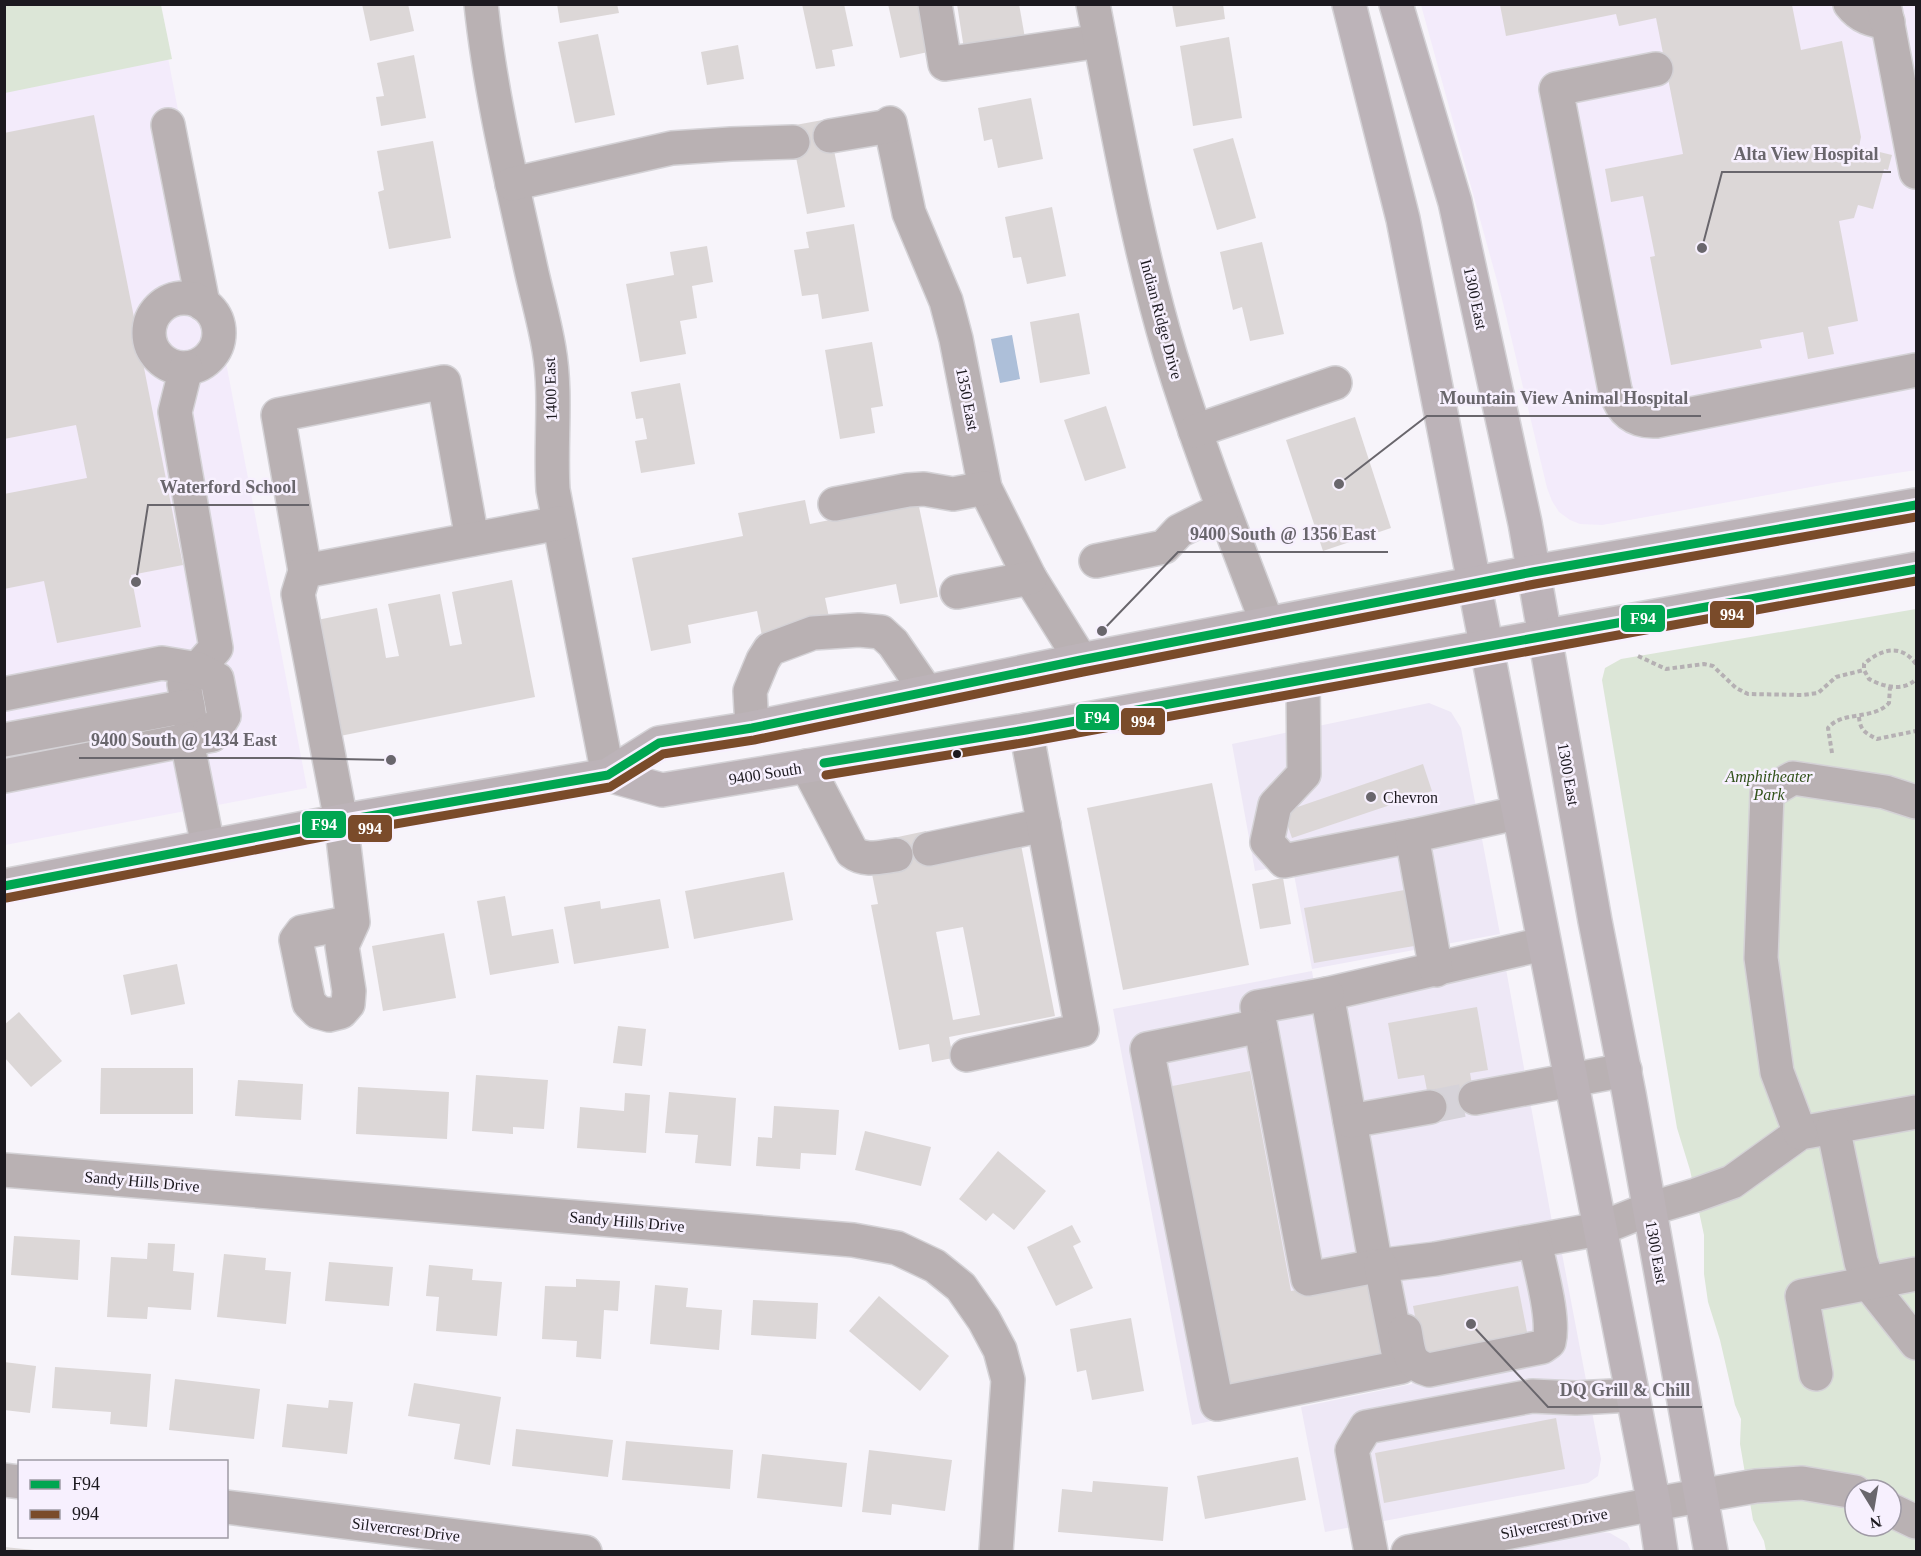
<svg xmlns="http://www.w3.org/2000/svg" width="1921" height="1556" viewBox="0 0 1921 1556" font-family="'Times New Roman',serif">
	<rect width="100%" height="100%" fill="#f7f4fa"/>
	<!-- commercial -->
	<g fill="#eee8f6">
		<polygon points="1429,703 1451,712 1461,728 1500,934 1312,969 1292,864 1255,871 1232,744"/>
		<polygon points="1506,969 1552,1222 1383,1256 1408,1381 1192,1425 1113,1009 1312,971 1317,1002"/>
		<polygon points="1560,1243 1601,1459 1598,1476 1588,1483 1325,1532 1301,1407 1412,1384 1390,1276"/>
		<polygon points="1598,1532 1610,1533 1627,1543 1631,1551 1496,1552"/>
	</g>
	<!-- built -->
	<g fill="#f3ebfb">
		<polygon points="5,5 158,5 307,788 5,845"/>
		<polygon points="1421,5 1916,5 1916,470 1833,483 1602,525 1580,524 1570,520 1559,512 1552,501 1547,488 1502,299"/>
	</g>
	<!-- green -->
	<g fill="#dce6d7" fill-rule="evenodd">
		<polygon points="5,4 161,5 172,59 5,93"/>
		<path d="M1916,609V1551H1766L1764,1541L1753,1520L1740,1444L1741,1419L1735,1405L1720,1340L1708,1302L1704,1274V1235L1690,1170L1677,1128L1602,680L1605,668L1621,659ZM1855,1490H1891V1526H1855Z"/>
	</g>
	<!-- water -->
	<polygon fill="#adbfd9" points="1012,335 1020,379 1000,383 991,339"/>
	<!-- building -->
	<g fill="#dcd7d7" fill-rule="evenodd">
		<polygon points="362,4 408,4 414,31 370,41"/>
		<polygon points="557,4 617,4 619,13 560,23"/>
		<polygon points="802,4 844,4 853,46 832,50 835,66 816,69"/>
		<polygon points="888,4 918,4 928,52 900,58"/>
		<polygon points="957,4 1019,4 1025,38 964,49"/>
		<polygon points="1172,4 1223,4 1225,19 1176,27"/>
		<polygon points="1500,5 1792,5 1801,50 1842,41 1861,137 1859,147 1892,155 1888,170 1884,169 1873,209 1858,205 1854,218 1839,221 1858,321 1828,327 1834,354 1808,359 1803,332 1760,340 1762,348 1671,365 1650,257 1655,256 1643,196 1611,202 1605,169 1683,154 1656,18 1619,26 1616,14 1506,36"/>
		<polygon points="598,34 615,115 575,123 558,42"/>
		<polygon points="1229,37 1242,118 1193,126 1180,46"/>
		<polygon points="738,45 744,79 707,85 701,52"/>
		<polygon points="414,55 426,118 381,126 376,97 384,96 377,63"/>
		<polygon points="1031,98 1043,159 998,168 992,139 984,141 978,108"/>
		<polygon points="94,115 183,565 131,575 141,627 57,643 44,581 4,589 4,494 87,478 76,425 4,439 4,133"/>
		<polygon points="828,119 845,207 807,214 790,126"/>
		<polygon points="1233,138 1256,218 1217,230 1193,149"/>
		<polygon points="433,141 451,238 389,249 378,192 384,190 377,151"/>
		<polygon points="1052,207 1066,276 1027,284 1021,257 1013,258 1005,217"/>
		<polygon points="854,224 869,311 822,319 818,294 802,296 794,250 809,248 806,232"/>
		<polygon points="1262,242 1284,334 1250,341 1242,307 1233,310 1220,252"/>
		<polygon points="707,246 713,282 692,286 697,318 680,321 686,354 640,362 626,284 674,275 670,252"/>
		<polygon points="1079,313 1090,374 1040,383 1030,322"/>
		<polygon points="872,342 883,406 871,408 875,433 840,439 825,350"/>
		<polygon points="680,383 695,464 641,473 635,441 647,439 643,418 636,419 631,392"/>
		<polygon points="1106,406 1126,468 1085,481 1064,420"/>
		<polygon points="1355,417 1391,528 1323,551 1286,440"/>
		<polygon points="805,500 810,524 918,502 938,597 900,604 896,584 825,598 830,622 762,636 757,611 688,625 691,643 651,651 632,558 743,536 738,513"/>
		<polygon points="512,580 535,697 340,736 317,620 377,608 386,658 399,656 388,604 440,594 450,646 462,644 452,592"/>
		<polygon points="1423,764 1432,791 1292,838 1283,812"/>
		<polygon points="1212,783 1249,965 1123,990 1087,808"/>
		<path d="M926,831L932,863L1021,845L1055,1016L949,1037L953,1058L932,1062L929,1044L899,1050L871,905L878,904L872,874L899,869L893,838ZM963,927L980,1015L953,1020L936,932Z"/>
		<polygon points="784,872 793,920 694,939 685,891"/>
		<polygon points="1283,878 1291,924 1260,929 1252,884"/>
		<polygon points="1410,889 1420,945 1314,963 1304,908"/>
		<polygon points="505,896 512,936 553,929 559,963 490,975 477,901"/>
		<polygon points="660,899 669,948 574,964 564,907 600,901 601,909"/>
		<polygon points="444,933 456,998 383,1011 372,946"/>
		<polygon points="177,964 185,1004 131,1015 123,975"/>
		<polygon points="1477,1007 1488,1070 1470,1073 1475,1103 1431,1111 1424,1075 1398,1079 1388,1023"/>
		<polygon points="19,1012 62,1061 31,1087 4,1057 4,1025"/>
		<polygon points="618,1026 646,1029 642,1066 613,1063"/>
		<polygon points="101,1068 193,1068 193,1114 100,1114"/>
		<polygon points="1250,1071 1291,1291 1371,1275 1387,1359 1220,1390 1162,1088"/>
		<polygon points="476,1075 548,1080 544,1129 513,1127 513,1134 472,1131"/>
		<polygon points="238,1080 303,1084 301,1120 235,1116"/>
		<polygon points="358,1087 449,1092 447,1139 356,1134"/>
		<polygon points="669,1092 736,1098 731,1166 695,1163 698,1135 665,1133"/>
		<polygon points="625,1093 650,1095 646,1153 577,1148 580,1107 624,1111"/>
		<polygon points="774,1106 839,1110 836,1155 801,1153 800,1169 756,1166 758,1137 772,1138"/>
		<polygon points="865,1131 931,1147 921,1186 855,1170"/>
		<polygon points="998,1151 1046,1191 1014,1230 993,1213 986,1221 959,1199"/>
		<polygon points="1072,1225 1081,1242 1073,1246 1093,1288 1056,1306 1027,1247"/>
		<polygon points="14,1236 80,1240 78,1280 11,1275"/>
		<polygon points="148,1243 175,1244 173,1271 194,1273 191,1310 148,1307 147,1319 107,1317 111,1257 147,1259"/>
		<polygon points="224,1254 266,1258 265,1270 291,1272 286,1324 217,1317"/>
		<polygon points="329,1262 393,1267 389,1306 325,1301"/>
		<polygon points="429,1265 473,1269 472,1280 502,1282 497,1336 436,1331 439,1297 426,1296"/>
		<polygon points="576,1279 620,1281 618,1311 604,1310 601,1359 576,1357 577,1341 542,1339 545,1286 576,1287"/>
		<polygon points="655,1285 688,1288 686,1307 722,1310 719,1350 650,1344"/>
		<polygon points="1518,1286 1529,1342 1424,1362 1413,1306"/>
		<polygon points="879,1296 949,1356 920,1391 849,1331"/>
		<polygon points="753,1300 818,1303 816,1339 751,1335"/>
		<polygon points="1131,1318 1144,1391 1092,1400 1086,1370 1077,1372 1070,1329"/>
		<polygon points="4,1362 36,1366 30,1413 4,1410"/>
		<polygon points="55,1367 151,1374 147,1427 110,1424 111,1412 52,1408"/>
		<polygon points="175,1379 260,1389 254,1439 169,1430"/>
		<polygon points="414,1383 501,1397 490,1465 454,1459 460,1424 408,1416"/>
		<polygon points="329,1400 353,1402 347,1454 282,1447 287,1404 328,1408"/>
		<polygon points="1556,1418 1565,1469 1384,1503 1375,1453"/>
		<polygon points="516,1429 613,1440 608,1477 512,1466"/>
		<polygon points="626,1441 733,1450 730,1489 622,1480"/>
		<polygon points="869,1450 952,1460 945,1511 892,1504 891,1515 862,1512"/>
		<polygon points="762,1454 847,1463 842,1507 757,1498"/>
		<polygon points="1298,1457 1306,1500 1205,1519 1197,1476"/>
		<polygon points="1093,1481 1168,1487 1163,1541 1058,1532 1062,1489 1092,1492"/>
		<polygon points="4,1547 34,1550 34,1551 4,1551"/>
	</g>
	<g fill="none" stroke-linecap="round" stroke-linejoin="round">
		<!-- minor-tunnel -->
		<polyline stroke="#d6d3d9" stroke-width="33" stroke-dasharray="33 16" stroke-linecap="butt" points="1430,1107 1475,1098"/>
		<!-- minor casing -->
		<g stroke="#d4d2d6" stroke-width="36">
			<g id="minor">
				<path d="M481,4C490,90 510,175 529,260C535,289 544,319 549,349C557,395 550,443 553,490L608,775"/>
				<polyline points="935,4 945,64 1100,41"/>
				<path d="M1093,4C1116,121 1136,240 1170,354C1198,446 1233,534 1267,623"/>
				<path d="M1850,4C1860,17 1872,21 1888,22"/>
				<polyline points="1884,4 1916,172"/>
				<path d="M1656,69L1556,89L1615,390C1621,411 1634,422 1656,421L1916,370"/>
				<polyline points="890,123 909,213 946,301 956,339 985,488 1030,578 1081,660"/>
				<polyline points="168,125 203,304"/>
				<polyline points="830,136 890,126"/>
				<polyline points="512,184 672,148 731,144 793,142"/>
				<circle cx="184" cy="333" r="35"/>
				<polyline points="186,368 175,412 216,648 184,684 191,724 212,735"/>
				<polyline points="1195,431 1335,383"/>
				<polyline points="835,504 908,490 924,489 953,494 985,488"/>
				<polyline points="1096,561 1164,547 1179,531 1223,509"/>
				<polyline points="305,571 278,415 444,382 472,539"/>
				<polyline points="957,592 1030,578"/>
				<polyline points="1303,680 1304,774 1275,805 1267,842 1284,861 1412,836"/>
				<polyline points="4,694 162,663 198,669 217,679 224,716 212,735 4,776"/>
				<polyline points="752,728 750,691 763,660 770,649 813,633 859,630 881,632 893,643 926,691"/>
				<polyline points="4,740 188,706"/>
				<polyline points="187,741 208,846"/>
				<path d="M807,766L852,852C865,862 880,857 896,855"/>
				<polyline points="929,849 1044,825"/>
				<polyline points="353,922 302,932 296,940 309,1003 318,1012 329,1015 341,1012 348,1004 349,991 342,946 353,922 341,821 298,594 305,571 559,523"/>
				<polyline points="1543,944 1327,994 1376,1266 1435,1259 1599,1229 1649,1209 1696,1195 1732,1182 1800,1133 1916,1112"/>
				<polyline points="1436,970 1412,836 1517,813"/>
				<polyline points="1327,994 1257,1007 1308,1279 1376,1266"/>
				<polyline points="1260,1026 1147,1049 1217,1404 1401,1367 1381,1266"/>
				<polyline points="967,1055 1082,1030 1026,730"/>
				<polyline points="1475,1098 1625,1070"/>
				<polyline points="1350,1121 1430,1107"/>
				<polyline points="1833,1127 1861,1262 1869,1284 1916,1343"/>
				<polyline points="1800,1133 1777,1072 1761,958 1767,793 1793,778 1885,792 1916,802"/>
				<polyline points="4,1170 853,1240 897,1248 935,1266 961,1287 984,1320 1000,1350 1008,1380 996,1552"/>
				<path d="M1405,1331C1409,1351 1407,1364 1429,1370L1542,1347L1549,1342C1555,1318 1540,1268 1535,1242"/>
				<polyline points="1816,1374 1802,1296 1916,1274"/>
				<polyline points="4,1480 20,1482"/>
				<polyline points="226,1507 585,1552"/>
				<polyline points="1891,1510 1916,1522"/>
				<polyline points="1371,1552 1352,1450 1366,1427 1532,1396 1576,1398 1632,1395"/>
				<polyline points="1408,1552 1654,1504 1756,1486 1802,1483 1855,1492"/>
			</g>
		</g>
		<!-- major casing -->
		<g stroke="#d4d2d6" stroke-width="36">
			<g id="major">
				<polyline points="1349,4 1403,219 1654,1504 1661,1552"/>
				<polyline points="1396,4 1455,202 1525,523 1595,921 1629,1094 1711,1552"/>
				<polyline points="608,775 662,790 1026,730 1916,569"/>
				<polyline points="4,886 341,821 608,775 659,743 752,728 1081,660 1533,572 1916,505"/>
			</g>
		</g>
		<!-- path -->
		<g stroke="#b5b0b3" stroke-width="4" stroke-dasharray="4.5 3" stroke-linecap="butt">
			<polyline points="1638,656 1666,669 1704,664 1713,666 1736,688 1748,694 1803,695 1818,693 1836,677 1864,670"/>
			<path d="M1916,664C1901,643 1881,649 1864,664V670L1869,679C1884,687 1904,692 1916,679"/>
			<path d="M1859,717C1860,730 1865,733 1877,739L1916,731"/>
			<path d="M1832,753L1828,728C1843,710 1872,721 1889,703L1890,687"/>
		</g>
		<!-- minor -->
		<use href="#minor" stroke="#b9b1b3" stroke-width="33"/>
		<!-- major -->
		<use href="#major" stroke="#bcb3b8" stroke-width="33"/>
		<!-- bus-1 casing -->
		<g stroke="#f7f0fe" stroke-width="14">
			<g id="bus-1">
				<polyline points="824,763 1026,730 1916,569"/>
				<polyline points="4,886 341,821 608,775 659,743 752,728 1081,660 1533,572 1916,505"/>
			</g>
		</g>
		<!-- bus-2 casing -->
		<g stroke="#f7f0fe" stroke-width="14">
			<g id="bus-2">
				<polyline points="826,775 1028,742 1916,581"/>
				<polyline points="6,898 343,833 610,787 663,754 754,740 1083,672 1535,584 1916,517"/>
			</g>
		</g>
		<!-- bus-1 -->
		<use href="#bus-1" stroke="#00a651" stroke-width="9"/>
		<!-- bus-2 -->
		<use href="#bus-2" stroke="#7a4b2a" stroke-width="9"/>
	</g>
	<!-- markers -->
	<circle fill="#1c191f" stroke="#f7f0fe" stroke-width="2" cx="957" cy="754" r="5"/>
	<circle fill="#69666c" stroke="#f7f0fe" stroke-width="2" cx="1371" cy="797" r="6"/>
	<g text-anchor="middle" stroke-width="5" stroke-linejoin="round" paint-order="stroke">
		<!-- street labels -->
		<g font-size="16" fill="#1c191f" stroke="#f7f0fe">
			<text transform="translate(1476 298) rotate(78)" y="6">1300 East</text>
			<text transform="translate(1162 319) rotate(75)" y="6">Indian Ridge Drive</text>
			<text transform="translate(550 389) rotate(-92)" y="6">1400 East</text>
			<text transform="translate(968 399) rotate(79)" y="6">1350 East</text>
			<text transform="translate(765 773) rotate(-9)" y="6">9400 South</text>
			<text transform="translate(1569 774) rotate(80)" y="6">1300 East</text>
			<text transform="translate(142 1181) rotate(5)" y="6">Sandy Hills Drive</text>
			<text transform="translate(627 1221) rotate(5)" y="6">Sandy Hills Drive</text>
			<text transform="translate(1657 1252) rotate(80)" y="6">1300 East</text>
			<text transform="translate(1554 1523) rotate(-11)" y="6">Silvercrest Drive</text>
			<text transform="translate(406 1529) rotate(7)" y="6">Silvercrest Drive</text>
		</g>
		<!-- park labels -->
		<g font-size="16" font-style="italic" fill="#31511a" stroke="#f7f0fe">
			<text x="1769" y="782">Amphitheater<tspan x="1769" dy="18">Park</tspan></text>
		</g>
		<!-- poi labels -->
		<g font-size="16" fill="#1c191f" stroke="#f7f0fe" text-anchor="start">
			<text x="1383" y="803">Chevron</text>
		</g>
	</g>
	<!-- callouts -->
	<path fill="none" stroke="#69666c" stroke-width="2" d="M1702 248L1722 172H1891M1339 484L1427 416H1701M136 582L148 505H309M1102 631L1178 552H1388M391 760L289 758H79M1471 1324L1548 1407H1702"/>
	<g fill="#69666c" stroke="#f7f0fe" stroke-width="2">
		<circle cx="1702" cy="248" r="6"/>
		<circle cx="1339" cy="484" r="6"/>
		<circle cx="136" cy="582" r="6"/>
		<circle cx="1102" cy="631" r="6"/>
		<circle cx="391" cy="760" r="6"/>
		<circle cx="1471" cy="1324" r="6"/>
	</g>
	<g font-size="18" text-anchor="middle" font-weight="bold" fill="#69666c" stroke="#f7f0fe" stroke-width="5" stroke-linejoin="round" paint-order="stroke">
		<text x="1806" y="160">Alta View Hospital</text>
		<text x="1564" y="404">Mountain View Animal Hospital</text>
		<text x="228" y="493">Waterford School</text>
		<text x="1283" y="540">9400 South @ 1356 East</text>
		<text x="184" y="746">9400 South @ 1434 East</text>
		<text x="1625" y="1396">DQ Grill &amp; Chill</text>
	</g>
	<g stroke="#f7f0fe" stroke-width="2">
		<rect x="1709" y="600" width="46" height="29" rx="6" fill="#7a4b2a"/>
		<rect x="1620" y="604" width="46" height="29" rx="6" fill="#00a651"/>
		<rect x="1075" y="703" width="45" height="28" rx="6" fill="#00a651"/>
		<rect x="1120" y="707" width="46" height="29" rx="6" fill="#7a4b2a"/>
		<rect x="301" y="810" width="46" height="29" rx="6" fill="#00a651"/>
		<rect x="347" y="814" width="46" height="29" rx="6" fill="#7a4b2a"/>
	</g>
	<g font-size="16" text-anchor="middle" font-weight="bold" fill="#fff">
		<text x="1732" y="620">994</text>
		<text x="1643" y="624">F94</text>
		<text x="1097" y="723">F94</text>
		<text x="1143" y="727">994</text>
		<text x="324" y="830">F94</text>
		<text x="370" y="834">994</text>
	</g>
	<!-- border -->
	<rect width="1921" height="1556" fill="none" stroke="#1c191f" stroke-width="12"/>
	<!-- legend -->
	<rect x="18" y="1460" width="210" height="78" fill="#f7f0fe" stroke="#9f9aa5" stroke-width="1.5"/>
	<rect x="30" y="1480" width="30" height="9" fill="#00a651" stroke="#9f9aa5" stroke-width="1.5"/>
	<text x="72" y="1490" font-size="18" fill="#1c191f">F94</text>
	<rect x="30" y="1510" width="30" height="9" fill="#7a4b2a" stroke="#9f9aa5" stroke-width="1.5"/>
	<text x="72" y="1520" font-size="18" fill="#1c191f">994</text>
	<!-- north arrow -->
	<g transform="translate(1873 1508) rotate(169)"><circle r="28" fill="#f7f0fe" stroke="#9f9aa5" stroke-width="1.5"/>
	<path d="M0-4.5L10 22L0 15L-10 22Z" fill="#69666c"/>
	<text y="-9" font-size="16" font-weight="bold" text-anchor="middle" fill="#1c191f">N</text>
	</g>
</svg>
